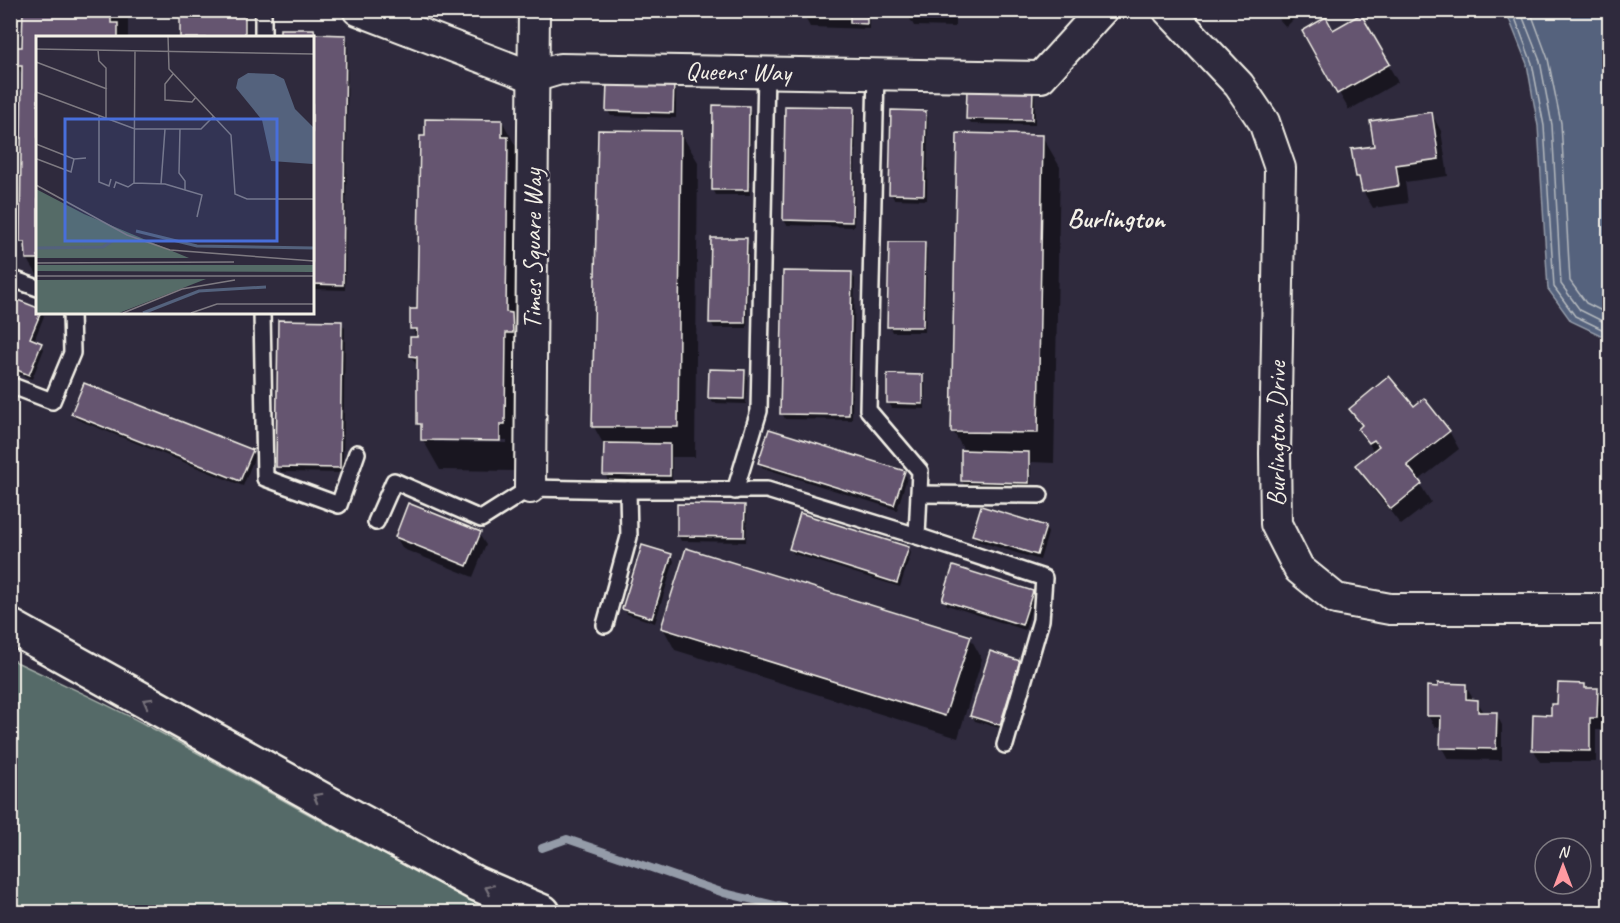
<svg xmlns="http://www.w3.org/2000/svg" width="1620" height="923" viewBox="0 0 1620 923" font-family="Caveat,sans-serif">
	<rect width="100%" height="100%" fill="#2f2a3d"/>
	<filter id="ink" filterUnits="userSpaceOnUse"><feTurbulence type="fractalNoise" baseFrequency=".0167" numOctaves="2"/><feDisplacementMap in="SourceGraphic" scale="12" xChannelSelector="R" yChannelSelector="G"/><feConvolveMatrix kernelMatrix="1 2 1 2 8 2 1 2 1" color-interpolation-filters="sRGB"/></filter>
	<g filter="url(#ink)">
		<!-- green -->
		<path fill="#556b67" stroke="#a4aea8" stroke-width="1.5" d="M10,659C56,681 101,701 146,725C265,788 381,860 506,912H11Z"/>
		<!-- water -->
		<polygon fill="#54627d" stroke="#949ba8" stroke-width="1.5" points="1506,11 1609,11 1609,339 1571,321 1548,289 1538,126 1527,64"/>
		<!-- shadow -->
		<g fill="#0007" fill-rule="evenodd">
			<polygon points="25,10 128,10 128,38 38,38 38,276 27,258 27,250 22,241 24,77 17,66 24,48"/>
			<rect x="182" y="10" width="65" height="28"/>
			<polygon points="801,10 868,10 869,13 869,29 810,27"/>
			<polygon points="905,10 955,10 955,27 914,26"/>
			<polygon points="1271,10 1303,10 1286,27"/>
			<polygon points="1360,16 1398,82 1349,110 1304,32 1333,32"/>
			<polygon points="313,31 316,36 345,36 348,42 345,290 312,289 312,38"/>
			<polygon points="673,84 676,89 676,118 611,116 608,111"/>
			<polygon points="1032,92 1035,97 1035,125 971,124 968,118"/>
			<polygon points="748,108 751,113 750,195 716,195 713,189"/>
			<polygon points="853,108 856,113 854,227 787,225 784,220"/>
			<polygon points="925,112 928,118 927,200 894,199 891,194"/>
			<polygon points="1431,113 1441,131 1448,176 1405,182 1408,203 1373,208 1363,191 1362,186 1357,177 1375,147"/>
			<path d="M502,121L519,152L516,471L440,470L423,440V431L419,424V369L411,356L417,338L412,328ZM506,150H509L507,320H504ZM434,439L507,440V443L434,442Z"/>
			<polygon points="680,132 698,162 695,457 672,457 672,481 608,480 605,474 605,447 594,427"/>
			<polygon points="1042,136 1060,167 1054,463 1031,462 1031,488 965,486 962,481 965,452 953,431"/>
			<polygon points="746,240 749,245 747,328 714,328 711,322"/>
			<polygon points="924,244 927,249 925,332 892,332 889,326"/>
			<polygon points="851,274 855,279 852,420 785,419 782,413"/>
			<polygon points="10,299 38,312 41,312 44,316 34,341 41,344 44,349 32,379 10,371"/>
			<polygon points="341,323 345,328 343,473 281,472 278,466"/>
			<polygon points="744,371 747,376 746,404 713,403 710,398"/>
			<polygon points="922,376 925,382 925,409 892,408 889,403"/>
			<polygon points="1414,408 1449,431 1459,449 1418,481 1431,502 1401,525 1367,482 1357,465 1374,452 1360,429 1362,427 1351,409"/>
			<polygon points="73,414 252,451 255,456 243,486 76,419"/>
			<polygon points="760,463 904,472 907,478 897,510 763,468"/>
			<polygon points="744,506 747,512 746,542 681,541 678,535"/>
			<polygon points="1045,527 1048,533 1040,560 977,541 974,535"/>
			<polygon points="479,534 486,545 473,577 403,549 396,537"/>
			<polygon points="908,548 911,553 900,587 794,554 790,549"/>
			<polygon points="671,555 674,561 655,623 627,614 624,609"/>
			<polygon points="1032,592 1035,597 1025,630 947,605 944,600"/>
			<polygon points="663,628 970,637 982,659 958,738 675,650"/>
			<polygon points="1019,662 1022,667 1003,729 975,721 972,715"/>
			<polygon points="1465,685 1472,697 1472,701 1477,701 1485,714 1496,714 1502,725 1502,760 1448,759 1442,748 1442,727 1435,727 1428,716"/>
			<polygon points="1584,686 1587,689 1597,690 1604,701 1603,730 1596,730 1596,762 1540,762 1534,750 1552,716 1559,706"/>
		</g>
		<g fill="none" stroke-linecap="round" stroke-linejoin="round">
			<!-- shore -->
			<g stroke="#b4b8bd" stroke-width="1.5">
				<polyline points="1512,10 1532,63 1544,126 1554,287 1575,316 1610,333"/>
				<polyline points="1520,10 1540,61 1552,125 1561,284 1580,310 1610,325"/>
				<polyline points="1530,10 1548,59 1561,123 1570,281 1586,303 1610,315"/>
			</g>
			<!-- stream -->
			<polyline stroke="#949ba8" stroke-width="8" points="542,848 567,839 724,893 804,912"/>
		</g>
		<!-- building -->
		<g fill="#65556f" stroke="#f4f1e8" stroke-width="1.5">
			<polygon points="23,10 111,10 111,23 118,23 118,38 38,38 38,259 26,259 25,242 20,242 22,66 16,66 15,47 22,47"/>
			<rect x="180" y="10" width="65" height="28"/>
			<polygon points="850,10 867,10 867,24 850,23"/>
			<polygon points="1361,14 1390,64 1337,94 1302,31 1326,17 1333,30"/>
			<polygon points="280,29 314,29 315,34 346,35 343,285 312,284 312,38 280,38"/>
			<polygon points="607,81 674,82 673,113 606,111"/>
			<polygon points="967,89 1033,90 1032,120 966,119"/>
			<polygon points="713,105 749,106 748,190 712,190"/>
			<polygon points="785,106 854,107 852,222 783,220"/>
			<polygon points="891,110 926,111 924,195 889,194"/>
			<polygon points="1432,112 1439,159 1396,165 1399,186 1362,192 1359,177 1356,177 1351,149 1374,146 1370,121"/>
			<polygon points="425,119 502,120 502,137 508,137 506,312 512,313 513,333 506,333 505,424 500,424 500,441 421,440 421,424 417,424 417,357 410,356 410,337 417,337 417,329 410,329 410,309 417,309 420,136 425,136"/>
			<polygon points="598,130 681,131 678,427 592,427"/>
			<polygon points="957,133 1043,135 1038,433 951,432"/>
			<polygon points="711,238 747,238 745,323 709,323"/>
			<polygon points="889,242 925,242 923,327 887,327"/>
			<polygon points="783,271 852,272 849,415 780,414"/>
			<polygon points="10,297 38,308 38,312 41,312 30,338 42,343 29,375 10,367"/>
			<polygon points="278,320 342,321 340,468 276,467"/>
			<polygon points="709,369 745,370 744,399 708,398"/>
			<polygon points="887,374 923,375 923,404 887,403"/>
			<polygon points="1389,376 1414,406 1424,398 1450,431 1407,465 1422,484 1391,509 1355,465 1379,446 1374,440 1369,443 1358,429 1362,425 1349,409"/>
			<polygon points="84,383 253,450 240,481 71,414"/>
			<polygon points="769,429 905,471 894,505 758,463"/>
			<polygon points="604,443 670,444 670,476 603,475"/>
			<polygon points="961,450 1029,452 1029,483 961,481"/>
			<polygon points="408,503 481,532 467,566 395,537"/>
			<polygon points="677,504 745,505 744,537 677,536"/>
			<polygon points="981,506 1046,526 1037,555 972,535"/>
			<polygon points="800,513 909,547 897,583 789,549"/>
			<polygon points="642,545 672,554 652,618 622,609"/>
			<polygon points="686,548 971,636 945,716 661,628"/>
			<polygon points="953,566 1033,591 1022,625 942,600"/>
			<polygon points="990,651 1020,661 1000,725 970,716"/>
			<polygon points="1438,683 1466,684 1466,699 1478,700 1478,712 1497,712 1496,749 1440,748 1441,716 1427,716 1427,686 1438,687"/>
			<polygon points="1558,683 1585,684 1585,688 1598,688 1597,718 1590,718 1590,751 1532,750 1533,714 1551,715 1551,704 1557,704"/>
		</g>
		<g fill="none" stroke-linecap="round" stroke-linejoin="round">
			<!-- lane casing -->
			<g stroke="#f4f1e8" stroke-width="20">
				<g id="lane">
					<polyline points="263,38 263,10"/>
					<polyline points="876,73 868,410 920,471 917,536"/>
					<polyline points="10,278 38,288"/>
					<polyline points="262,312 265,478 339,505 357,453"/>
					<polyline points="10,385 52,401 72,353 71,312"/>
					<polyline points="735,491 759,411 766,71"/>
					<polyline points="919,494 1040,495"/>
					<polyline points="376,522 394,481 481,519 530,488 628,490 767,490 917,536 1044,578 1041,620 1005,745"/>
					<polyline points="605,625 629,537 628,490"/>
				</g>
			</g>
			<!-- street casing -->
			<g stroke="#f4f1e8" stroke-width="34">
				<g id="street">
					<polyline points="358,10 533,77 560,69 1041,77 1102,10"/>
					<polyline points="1168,10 1239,85 1264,122 1280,168 1275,454 1276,524 1299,569 1336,599 1390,609 1610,609"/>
					<polyline points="530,488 534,10"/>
				</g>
			</g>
			<!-- highway casing -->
			<g stroke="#f4f1e8" stroke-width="38">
				<polyline id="highway" points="10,626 355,818 475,883 543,912"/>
			</g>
			<!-- lane -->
			<use href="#lane" stroke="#2f2a3d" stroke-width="15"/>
			<!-- street -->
			<use href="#street" stroke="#2f2a3d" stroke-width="30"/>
			<!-- highway -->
			<use href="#highway" stroke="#2f2a3d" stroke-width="33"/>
		</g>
		<!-- one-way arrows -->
		<defs><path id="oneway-chevron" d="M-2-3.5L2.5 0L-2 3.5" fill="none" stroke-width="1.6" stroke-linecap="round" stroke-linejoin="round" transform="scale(1.5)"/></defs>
		<g stroke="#747079">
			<use href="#oneway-chevron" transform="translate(147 702) rotate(-151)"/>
			<use href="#oneway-chevron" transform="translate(317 797) rotate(-151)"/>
			<use href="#oneway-chevron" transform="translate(489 889) rotate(-156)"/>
		</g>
	</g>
	<g text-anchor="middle" stroke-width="5" stroke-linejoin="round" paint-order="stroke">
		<!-- street labels -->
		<g font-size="26" fill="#f4f1e8" stroke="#2f2a3d">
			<text transform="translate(738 71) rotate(1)" y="9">Queens Way</text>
			<text transform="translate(532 249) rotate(-90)" y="9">Times Square Way</text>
			<text transform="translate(1276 434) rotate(-90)" y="9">Burlington Drive</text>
		</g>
		<!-- neighbourhood labels -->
		<g font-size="27" font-weight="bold" fill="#f4f1e8" stroke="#2f2a3d">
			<text x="1116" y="227">Burlington</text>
		</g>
	</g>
	<!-- overview -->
	<g transform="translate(36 36)">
		<rect width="278" height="278" fill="#2f2a3d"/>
		<path d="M0,153L48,178L153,222H0ZM0,229H278L277,236L0,235ZM170,243L83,277H0V244Z" fill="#556b67"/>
		<path d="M212,37L238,38L248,43L259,73L277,91V128L235,125L226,84L200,52L202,43Z" fill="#54627d"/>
		<path fill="none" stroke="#54627d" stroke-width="3" d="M100,195L161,210L278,212M0,212L67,211L78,204M107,277L163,255L230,251"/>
		<path fill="none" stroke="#7e7a81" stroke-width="1.5" d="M132,0L133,33L195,99L199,158L211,163H278M0,13L278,18M62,14L63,25L70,32V83M0,26L71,53M137,38L129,48V64L156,66L160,61M0,56L99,93H165L178,80M63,80V146L73,150L75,143M144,93L143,137L149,145V154M0,108L38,123L50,122M1,123L35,136L38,123M98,147L99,15M125,148L129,93M0,149L91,199L134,214L278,225M78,152L80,146L92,151L98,147L129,148L166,159L161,181M0,227L198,226M0,240H278M87,277L146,253L199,244M155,277L181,268H278"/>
		<path fill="#486fdb" fill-opacity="0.15" stroke="#486fdb" stroke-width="3" d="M29,83H241V205H29Z"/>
		<rect width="278" height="278" fill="none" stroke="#f4f1e8" stroke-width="3"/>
	</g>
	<!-- margin -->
	<rect width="1620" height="923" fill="none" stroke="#2f2a3d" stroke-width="36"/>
	<rect x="18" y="18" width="1584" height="887" fill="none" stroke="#f4f1e8" stroke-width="2" filter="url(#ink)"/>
	<!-- north arrow -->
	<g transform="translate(1563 866)"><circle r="28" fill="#2f2a3d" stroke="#7e7a81" stroke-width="1.5"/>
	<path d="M0-4.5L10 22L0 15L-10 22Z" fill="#ff9aa2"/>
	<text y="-9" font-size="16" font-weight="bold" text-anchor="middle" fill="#f4f1e8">N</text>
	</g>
</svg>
